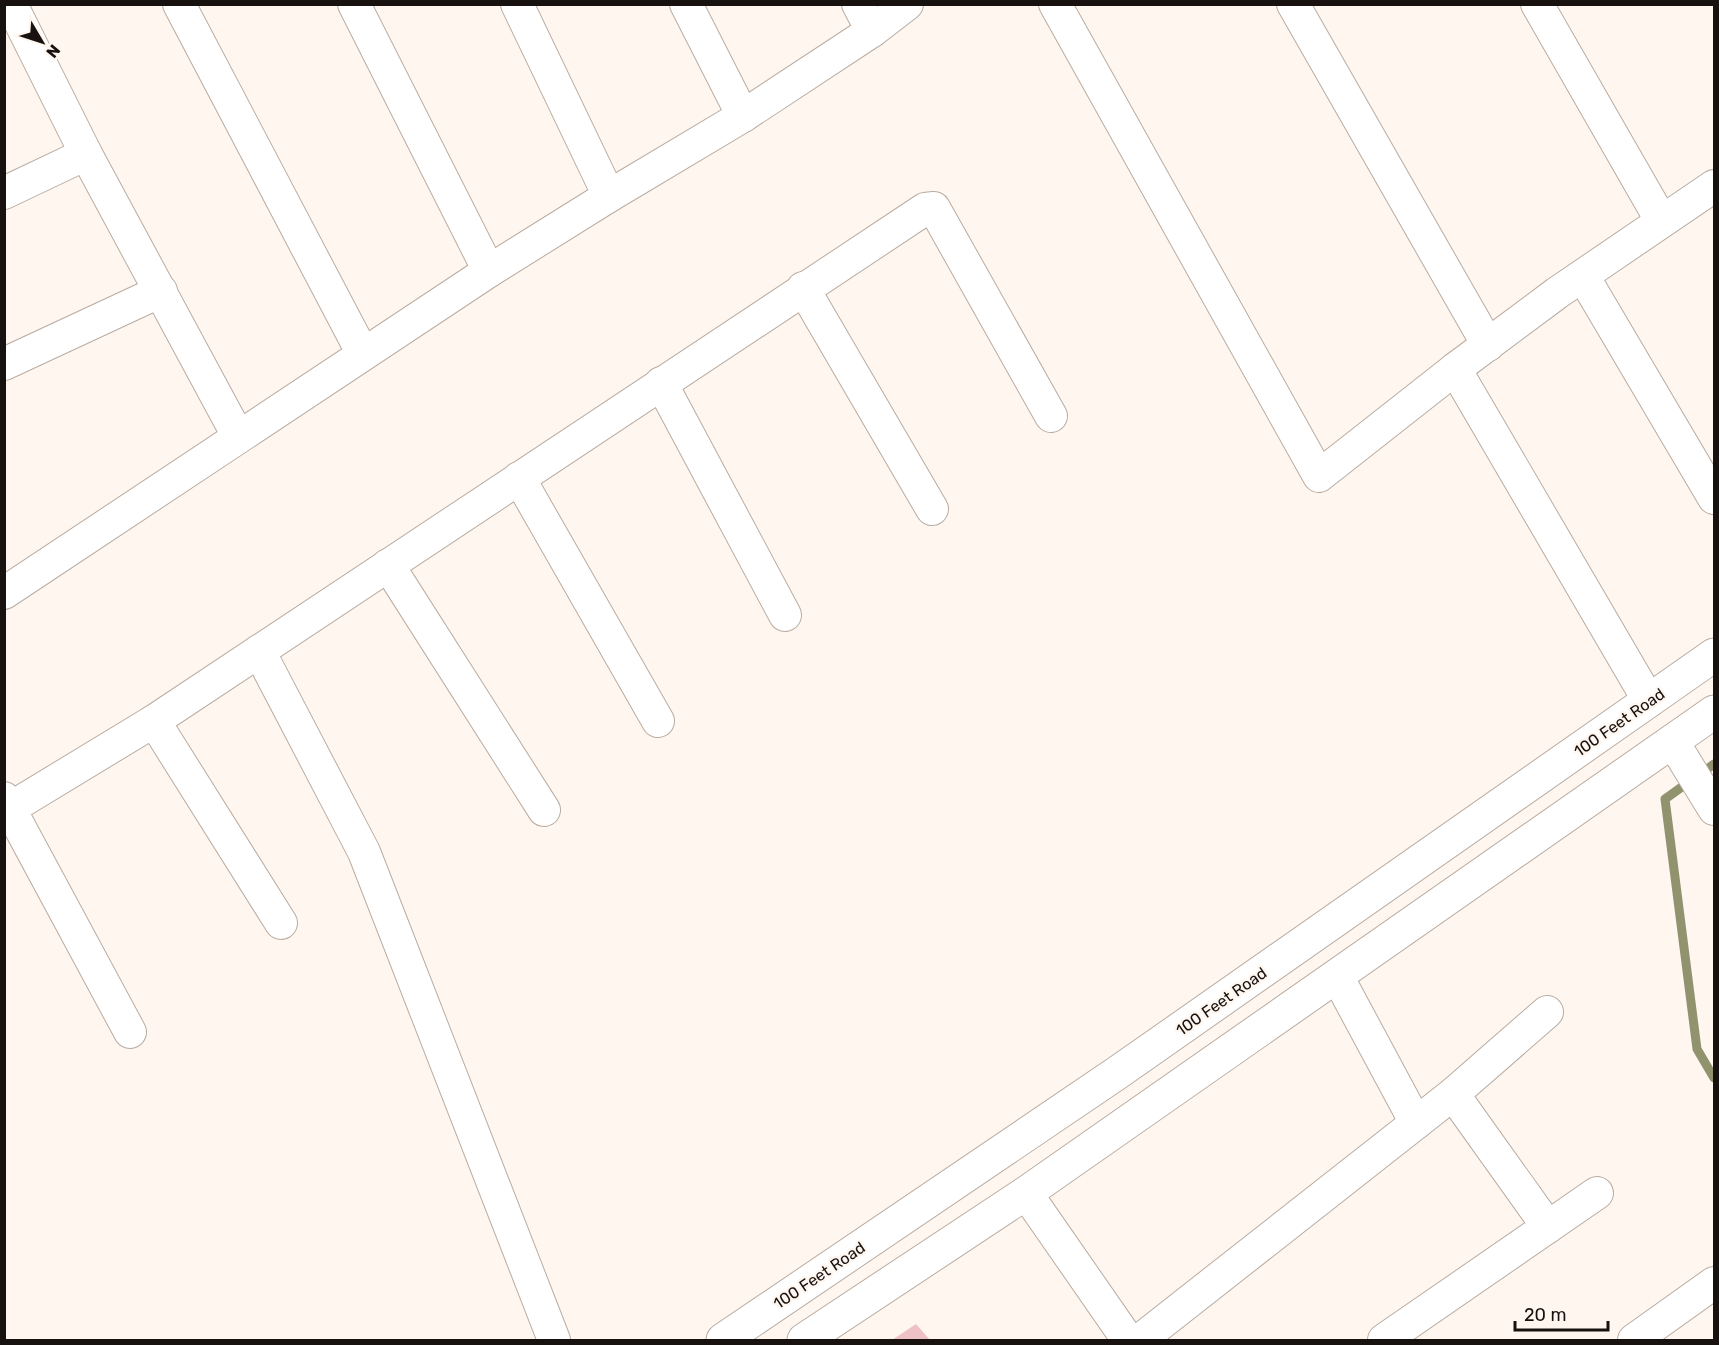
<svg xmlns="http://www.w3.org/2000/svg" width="1719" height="1345" viewBox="0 0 1719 1345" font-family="Rubik,sans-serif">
	<rect width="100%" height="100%" fill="#fef6ef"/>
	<!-- green -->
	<polygon fill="#efc1c7" points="916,1324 930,1340 892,1340"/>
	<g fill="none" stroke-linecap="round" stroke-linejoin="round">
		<!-- stream -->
		<polyline stroke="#91936f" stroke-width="9" points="1714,764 1665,799 1697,1049 1714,1078"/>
		<!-- minor casing -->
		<g stroke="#b9aca2" stroke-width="34">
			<g id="minor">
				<polyline points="11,4 86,154 238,436"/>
				<polyline points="179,4 363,354"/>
				<polyline points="354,4 489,271"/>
				<polyline points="517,4 609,196"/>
				<polyline points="686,4 743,116"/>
				<polyline points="858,4 872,31"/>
				<polyline points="1055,4 1319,476 1455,369 1557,293 1714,186"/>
				<polyline points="1293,4 1488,345"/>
				<polyline points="1537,4 1661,220"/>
				<polyline points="4,193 86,154"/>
				<polyline points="1583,276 1714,498"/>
				<polyline points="803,288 932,509"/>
				<polyline points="4,364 161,291"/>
				<polyline points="1455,369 1649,701"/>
				<polyline points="661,383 785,615"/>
				<polyline points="519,478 658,721"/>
				<polyline points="388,565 544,810"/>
				<polyline points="4,593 489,271 609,196 743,116 872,31 907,4"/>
				<polyline points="259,651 364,852 554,1340"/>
				<polyline points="154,721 281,923"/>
				<polyline points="1673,742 1714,809"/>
				<polyline points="4,798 130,1032"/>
				<polyline points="4,812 154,721 925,209 934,208 1051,416"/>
				<polyline points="1337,976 1416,1123"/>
				<polyline points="1453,1094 1547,1012"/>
				<polyline points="1026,1193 1128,1340"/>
				<polyline points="1140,1340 1453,1094 1548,1227"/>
				<polyline points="1384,1340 1597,1193"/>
				<polyline points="1634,1340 1714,1283"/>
			</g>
		</g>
		<!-- major casing -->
		<g stroke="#b9aca2" stroke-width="35">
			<g id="major">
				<polyline points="723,1340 1117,1073 1714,655"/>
				<polyline points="804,1340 1026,1193 1714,712"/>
			</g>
		</g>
		<!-- minor -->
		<use href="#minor" stroke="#fff" stroke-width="32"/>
		<!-- major -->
		<use href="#major" stroke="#fff" stroke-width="33"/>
	</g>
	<g text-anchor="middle" stroke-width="4.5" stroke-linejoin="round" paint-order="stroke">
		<!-- street labels -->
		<g font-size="16" fill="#17120f" stroke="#fef6ef">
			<text transform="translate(1619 722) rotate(-35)" y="6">100 Feet Road</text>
			<text transform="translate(1221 1001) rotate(-35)" y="6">100 Feet Road</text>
			<text transform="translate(819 1275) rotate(-34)" y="6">100 Feet Road</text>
		</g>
	</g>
	<!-- border -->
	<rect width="1719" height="1345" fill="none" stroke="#17120f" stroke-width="12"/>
	<!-- north arrow -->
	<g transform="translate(42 42) rotate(129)" stroke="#fef6ef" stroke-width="4.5" paint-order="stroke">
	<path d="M0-4.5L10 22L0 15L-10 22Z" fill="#17120f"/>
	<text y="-9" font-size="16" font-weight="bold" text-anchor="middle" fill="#17120f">N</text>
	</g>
	<!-- scale -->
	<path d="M1515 1321v9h93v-9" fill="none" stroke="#17120f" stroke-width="3"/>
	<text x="1524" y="1321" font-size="18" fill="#17120f" stroke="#fef6ef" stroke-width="4.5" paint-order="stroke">20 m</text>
</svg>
